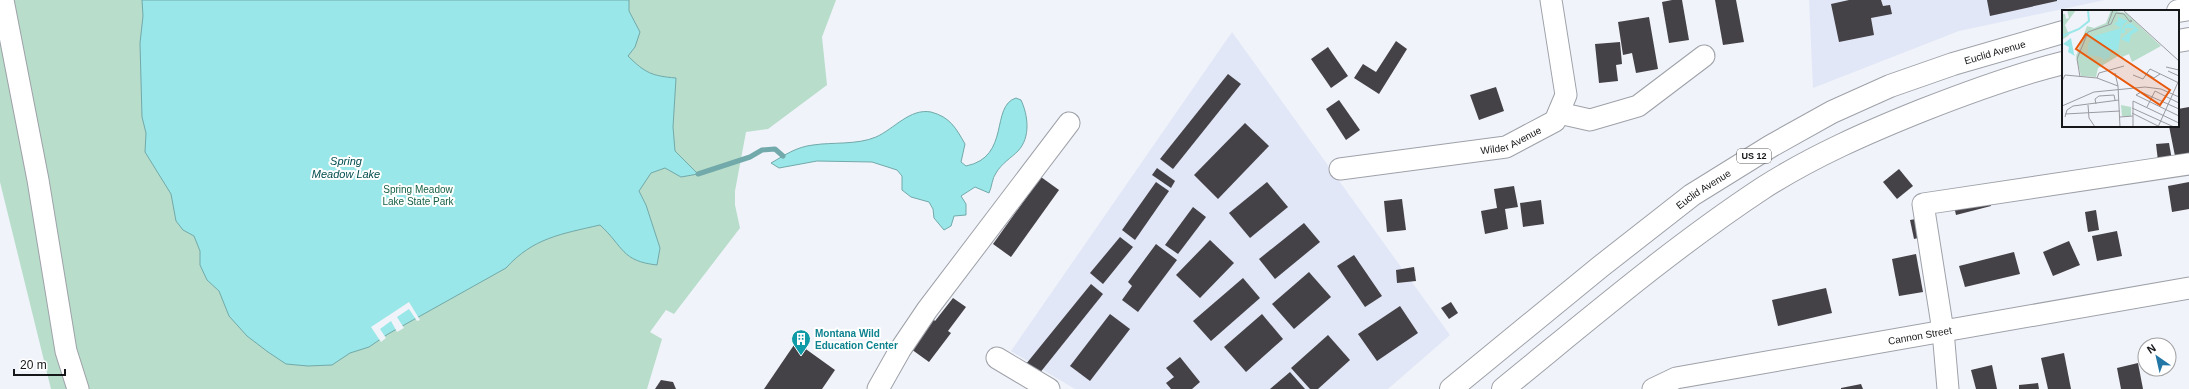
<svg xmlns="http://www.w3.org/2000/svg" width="2189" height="389" viewBox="0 0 2189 389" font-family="Helvetica,sans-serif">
	<rect width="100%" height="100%" fill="#f0f3fa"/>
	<!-- built -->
	<g fill="#e1e7f6">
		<polygon points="1809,0 2105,0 1959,31 1813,88"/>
		<polygon points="1232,32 1450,335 1388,389 1075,389 1011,351"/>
	</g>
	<!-- green -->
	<polygon fill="#b8ddca" points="0,0 836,0 822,37 827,85 768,129 746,132 735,191 735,205 740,228 674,314 666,310 650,332 662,339 647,389 51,389 0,182"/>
	<!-- water -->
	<g fill="#99e7e8" stroke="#72a9aa">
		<path d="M142,0H629V11L640,32L635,47L628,56C645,73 652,76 676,78L673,127L675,151L698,174L681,177L665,168L651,173L639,191L646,205L660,248L657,265C621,261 624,247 600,225C561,234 533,238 506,268L388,334L369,347L350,353L332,365L308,366L286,364L268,352L247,336L229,316L219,291L207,280L200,265V251L194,236L183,230L176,221L171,194L145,152L146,133L142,117L140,43L143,16Z"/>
		<path d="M1016,98L1021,100C1028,115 1031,137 1018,151C1011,158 1002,163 996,173C992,178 992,187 989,193L975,187L961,196L966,204V215L954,216L951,226L944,230L934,218L933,209L929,202L911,197L902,190V176L897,170L872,162L817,161L779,168L771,163C785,155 796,147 813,145C833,142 857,145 876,137C894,129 910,108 931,112C950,117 956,128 965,144L961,162L966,166C1011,157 990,106 1016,98Z"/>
	</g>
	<!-- pier -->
	<polygon fill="#f0f3fa" points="409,302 420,320 417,321 409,309 397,317 404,328 397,332 391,321 380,329 386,338 381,342 371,327"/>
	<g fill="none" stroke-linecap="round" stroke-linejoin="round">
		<!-- stream -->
		<polyline stroke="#72a9aa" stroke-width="5" points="698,174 750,157 762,150 775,149 783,156"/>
	</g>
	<!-- building -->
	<g fill="#444147">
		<polygon points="1672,0 1682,0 1689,40 1669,43 1662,2"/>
		<polygon points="1715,0 1736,0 1744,42 1723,45"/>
		<polygon points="1849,0 1881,0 1883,6 1890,5 1892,14 1871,18 1874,35 1839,42 1831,4"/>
		<polygon points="1987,0 2057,0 2057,1 1990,16"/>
		<polygon points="1649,17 1658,69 1636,73 1632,53 1623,55 1618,22"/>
		<polygon points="1396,41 1407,49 1379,94 1354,78 1363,64 1376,72"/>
		<polygon points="1620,42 1622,64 1616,65 1618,81 1599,83 1595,44"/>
		<polygon points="1328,47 1348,76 1331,88 1311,59"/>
		<polygon points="1228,74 1241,84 1173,169 1160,159"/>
		<polygon points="1496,87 1504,111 1479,120 1470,95"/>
		<polygon points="1339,100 1360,130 1346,140 1326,109"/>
		<polygon points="2189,107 2189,158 2176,161 2169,126 2178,126 2178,109"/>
		<polygon points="1245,123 1269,146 1218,199 1194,175"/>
		<polygon points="2169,143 2172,160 2158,161 2156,144"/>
		<polygon points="1157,168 1175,181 1171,188 1152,175"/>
		<polygon points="1899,169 1913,186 1897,199 1883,182"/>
		<polygon points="1041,177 1059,190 1011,257 993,244"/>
		<polygon points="1156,182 1169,191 1135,240 1122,230"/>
		<polygon points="1267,182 1288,207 1250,238 1229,213"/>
		<polygon points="2189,182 2189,209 2172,212 2168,186"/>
		<polygon points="1514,186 1518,207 1505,209 1508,229 1485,234 1481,211 1497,208 1494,189"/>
		<polygon points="1989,196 1991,206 1956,215 1954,206"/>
		<polygon points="1402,199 1406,230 1387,232 1384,201"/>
		<polygon points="1541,200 1544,224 1523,227 1520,203"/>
		<polygon points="1193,207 1206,217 1178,254 1165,245"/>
		<polygon points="2096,210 2099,230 2088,232 2085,212"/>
		<polygon points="1922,218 1926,236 1914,239 1910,220"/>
		<polygon points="1304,223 1320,242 1275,279 1259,259"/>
		<polygon points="2117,231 2122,256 2097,261 2092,236"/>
		<polygon points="1120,237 1133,247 1103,284 1090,273"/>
		<polygon points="1210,240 1234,263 1200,298 1176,275"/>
		<polygon points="2069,241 2080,265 2053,276 2043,252"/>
		<polygon points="1156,244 1177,260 1138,312 1122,300 1132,286 1128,282"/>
		<polygon points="2014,252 2020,274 1965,287 1959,266"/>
		<polygon points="1916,254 1923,292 1899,296 1892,259"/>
		<polygon points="1354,255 1382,296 1365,307 1337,266"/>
		<polygon points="1414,267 1416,281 1397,283 1396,270"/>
		<polygon points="1309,272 1331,297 1294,329 1272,304"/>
		<polygon points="1243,278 1260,298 1211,341 1193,321"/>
		<polygon points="1091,284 1103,294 1039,374 1026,364"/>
		<polygon points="1826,288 1832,313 1778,326 1772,300"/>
		<polygon points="953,298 966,307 948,331 951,333 929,362 911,349 933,319 935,321"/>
		<polygon points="1451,302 1458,313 1449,319 1441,308"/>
		<polygon points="1400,306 1418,333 1377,361 1358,334"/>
		<polygon points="1110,314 1130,329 1090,381 1070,366"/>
		<polygon points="1262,314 1283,339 1246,372 1224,347"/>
		<polygon points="1328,335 1350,360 1318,389 1310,389 1291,368"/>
		<polygon points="796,342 835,370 822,389 764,389"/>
		<polygon points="2064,353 2071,389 2048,389 2041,358"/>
		<polygon points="1180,357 1200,382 1192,389 1171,389 1166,383 1174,377 1166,368"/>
		<polygon points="2138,363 2143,389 2121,389 2117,368"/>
		<polygon points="1992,365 1997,389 1976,389 1971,370"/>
		<polygon points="1290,372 1305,389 1270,389"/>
		<polygon points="661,380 673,382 676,389 655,389"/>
		<polygon points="2038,383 2039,389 2019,389 2019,385"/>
		<polygon points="1861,384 1863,389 1841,389 1841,388"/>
	</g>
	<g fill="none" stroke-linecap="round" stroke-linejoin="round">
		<!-- minor casing -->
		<g stroke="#9ea1a8" stroke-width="23">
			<g id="minor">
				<polyline points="3,0 38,180 66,351 78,389"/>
				<polyline points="1559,113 1590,120 1638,106 1704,56"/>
				<path id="s1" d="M1340,169L1506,147L1555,121L1566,95L1551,0"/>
				<polyline points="997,358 1049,389"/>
				<polyline points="878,389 900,350 927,310 1069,123"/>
				<path id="s2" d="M1653,389L1676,378L2189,288"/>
				<polyline points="1948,389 1943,331 1923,204 2189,164"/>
			</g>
		</g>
		<!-- highway casing -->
		<g stroke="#9ea1a8" stroke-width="24">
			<g id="highway">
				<polyline points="2178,11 2189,9"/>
				<polyline points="2178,41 2189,39"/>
				<path id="s3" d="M1451,389L1600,267L1692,195L1771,146L1832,112L1890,86L1953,64L2063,32"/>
				<path d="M1503,389C1588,320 1672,248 1763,188C1813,156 1868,132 1923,110C1969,92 2015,75 2063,63"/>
			</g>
		</g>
		<!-- minor -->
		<use href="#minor" stroke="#fff" stroke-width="21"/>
		<!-- highway -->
		<use href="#highway" stroke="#fff" stroke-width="22"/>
	</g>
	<!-- icons -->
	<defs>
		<g id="building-pin" transform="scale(1)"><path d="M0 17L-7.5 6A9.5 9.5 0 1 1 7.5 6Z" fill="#0f9aa8" stroke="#fff"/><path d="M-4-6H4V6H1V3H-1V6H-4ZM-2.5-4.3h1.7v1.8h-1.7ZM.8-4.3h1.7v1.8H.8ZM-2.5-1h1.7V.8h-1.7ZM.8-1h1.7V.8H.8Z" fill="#fff"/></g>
	</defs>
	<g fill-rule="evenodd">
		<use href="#building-pin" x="801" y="339"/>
	</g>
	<g text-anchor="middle" stroke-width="4" stroke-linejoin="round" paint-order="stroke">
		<!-- shield labels -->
		<rect fill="#fff" stroke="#5c5d5e" stroke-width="1" x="1737" y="149" width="34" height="14" rx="3"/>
		<g font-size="9" font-weight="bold" fill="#161719">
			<text x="1754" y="159">US 12</text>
		</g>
		<!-- street labels -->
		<g font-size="10" fill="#161719" stroke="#fff">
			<text dy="4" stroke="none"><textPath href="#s3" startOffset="646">Euclid Avenue</textPath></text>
			<text dy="4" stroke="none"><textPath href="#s1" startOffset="174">Wilder Avenue</textPath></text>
			<text dy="4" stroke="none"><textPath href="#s3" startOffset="322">Euclid Avenue</textPath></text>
			<text dy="4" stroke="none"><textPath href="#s2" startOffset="273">Cannon Street</textPath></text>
		</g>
		<!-- park labels -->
		<g font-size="10" fill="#166044" stroke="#fff">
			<text x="418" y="193">Spring Meadow<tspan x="418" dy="12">Lake State Park</tspan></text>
		</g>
		<!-- culture labels -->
		<g font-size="10" font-weight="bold" fill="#0d838f" stroke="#fff" text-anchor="start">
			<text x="815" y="337">Montana Wild<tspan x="815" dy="12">Education Center</tspan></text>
		</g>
		<!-- water labels -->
		<g font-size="11" font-style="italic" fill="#014c4e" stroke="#fff">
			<text x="346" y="165">Spring<tspan x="346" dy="13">Meadow Lake</tspan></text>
		</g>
	</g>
	<!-- overview -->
	<g transform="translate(2062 10)">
		<rect width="117" height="117" fill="#f0f3fa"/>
		<path d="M5,0H14L3,15L7,25L0,30V4H3L4,9L7,8ZM49,0L64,3L99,36L70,52L67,44L60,47L58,45L36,58L34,67L19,66L14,46L25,16L32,18L44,13ZM59,95L69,97V106H60Z" fill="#b8ddca"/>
		<path d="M56,7L66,11L61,15L59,22L63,15L69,13L77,20L69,25L67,33L59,29L72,18H63V23H59L56,40H49L47,49L44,48L43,51L39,47L26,45V34L32,26L59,18L52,14L56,11ZM9,28L12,44L13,46L6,42L7,37L1,34Z" fill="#99e7e8"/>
		<path fill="none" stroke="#99e7e8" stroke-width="2" d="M0,26L17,19L27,11L26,0"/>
		<path fill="none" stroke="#999ba0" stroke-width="1" d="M61,0L117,51M46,14L51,0M104,57L117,60M106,61L117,66M53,63L56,76M84,63L92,68L98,64M71,65L81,69L88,59L117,73M18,67L15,49L26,22L49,14L54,3L62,4L68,12L70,11L68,10M35,68L37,63L62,56M0,71L3,65L35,68L56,76L58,117M34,94L33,89L37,86L52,85L53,90M26,95L27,108L33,117M0,96L32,82L83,77L99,79L117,87M85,97L93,81L117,93M70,98L112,117M117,99L79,82L74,85L117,106M70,103L98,117M3,104L58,101M3,107L5,100L11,96L57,90M58,107L71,106M71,117V91L117,113M96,117L117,70"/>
		<path fill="#e8590c" fill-opacity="0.15" stroke="#e8590c" stroke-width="2" d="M24,24L108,80L98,95L14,39Z"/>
		<rect width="117" height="117" fill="none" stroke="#161719" stroke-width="2"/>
	</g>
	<!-- north arrow -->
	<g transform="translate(2157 357) rotate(326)"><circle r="19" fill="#ffffff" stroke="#a2a2a3"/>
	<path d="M0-3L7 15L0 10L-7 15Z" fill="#2277a7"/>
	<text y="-6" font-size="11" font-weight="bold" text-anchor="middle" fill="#161719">N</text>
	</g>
	<!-- scale -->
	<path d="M14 369v6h51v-6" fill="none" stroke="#161719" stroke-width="2"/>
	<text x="20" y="369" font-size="12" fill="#161719" stroke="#ffffff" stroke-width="3" paint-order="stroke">20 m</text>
</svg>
